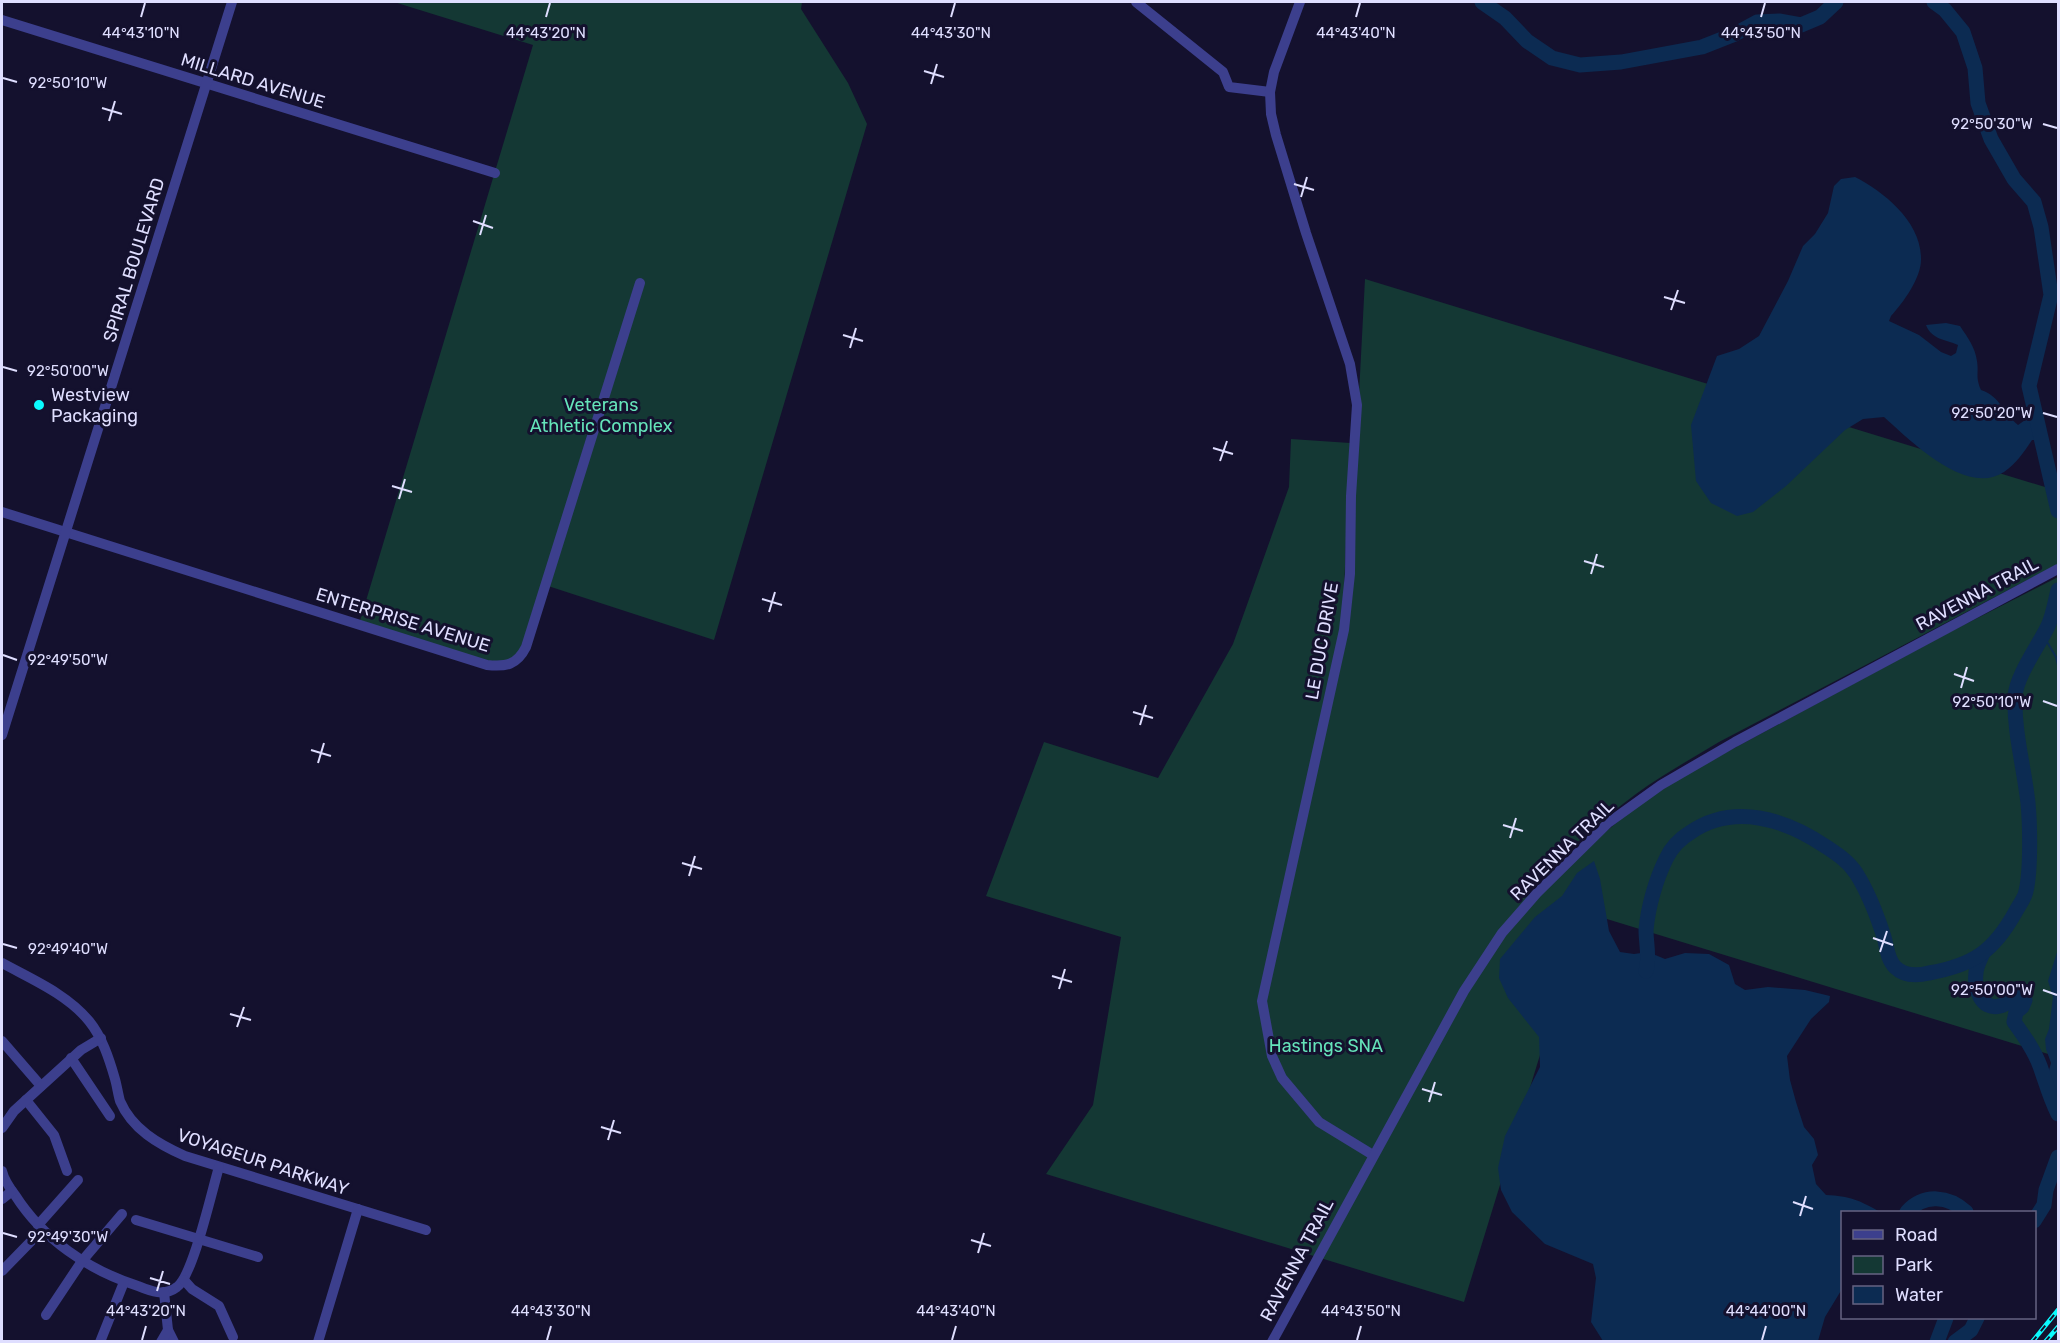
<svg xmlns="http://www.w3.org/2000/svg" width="2060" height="1343" viewBox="0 0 2060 1343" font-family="Rubik,sans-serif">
	<rect width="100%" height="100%" fill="#14112e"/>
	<!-- green -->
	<g fill="#143834">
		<polygon points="394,2 802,2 801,9 848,83 867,124 714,640 545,585 526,647 502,666 359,624 533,45"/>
		<path d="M1365,279L2058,491V564L1719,742C1691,759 1662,775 1636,794C1596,823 1560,858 1525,893L1535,896L1567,864L1633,809L1686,774L1946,634L2058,577V1057L1584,912L1464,1302L1046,1174L1093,1105L1121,937L986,896L1044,742L1158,778L1233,644L1289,487L1291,439L1350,443L1341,666L1358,413Z"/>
	</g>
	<!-- water -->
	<g fill="#0c2b52">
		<path d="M1855,177C1884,192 1922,222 1921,260C1921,278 1903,303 1891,316L1889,321L1919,335L1941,352L1951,356L1956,353L1958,345C1945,339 1932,340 1926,325L1946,323L1960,326C1968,338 1975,347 1977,361C1979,374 1975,376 1981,390C2000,396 2004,414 2018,425L2035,413L2041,440H2032C2024,452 2016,464 2004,472C1966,497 1911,441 1884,417L1863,419L1845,430L1786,486L1753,512L1737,516L1711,503L1696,481L1691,425L1717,356L1739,349L1759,336L1788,281L1803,246L1815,234L1828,213L1834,186L1841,179Z"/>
		<path d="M1594,861L1600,879L1609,931L1620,952L1634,954L1648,952L1665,959L1685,953L1709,954L1729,965L1735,984L1745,990L1768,987L1805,990L1830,996L1829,1002L1811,1019L1787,1056L1790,1080L1796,1102L1804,1127L1814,1139L1818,1155L1812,1165L1816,1184L1826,1195C1850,1196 1859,1200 1880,1212H1842V1289L1825,1317L1818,1341H1603L1591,1322L1596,1278L1593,1264L1545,1244L1512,1212L1501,1190L1498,1168L1505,1136L1540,1067L1539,1037L1508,998L1499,978L1500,959L1535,917L1562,896L1577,873Z"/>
		<polygon points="2058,949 2058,1114 2045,1085 2051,1063 2046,1049 2045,1039 2049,1029 2053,997 2048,981"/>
	</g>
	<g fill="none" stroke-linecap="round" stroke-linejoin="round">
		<!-- stream -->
		<polyline stroke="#0c2b52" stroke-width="2" points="2043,635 2056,657 2058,665"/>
		<!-- river -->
		<g stroke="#0c2b52" stroke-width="15">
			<polyline points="1482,2 1505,18 1527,41 1552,58 1580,65 1621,62 1702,47 1735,34 1757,22 1779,21 1801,25 1820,17 1836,2"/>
			<polyline points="1934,2 1945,10 1963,32 1975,68 1978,103 1991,139 2014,179 2034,202 2041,227 2051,295 2029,386 2058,511"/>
			<path d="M1982,955C1980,960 1976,967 1976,973C1974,988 1981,1011 2000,1006C2008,1004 2013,997 2021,995L2025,1000L2022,1007L2016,1012L2014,1022C2024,1036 2034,1050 2040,1066C2046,1083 2050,1098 2058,1114"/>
			<path d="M1646,971C1650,958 1646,944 1646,930C1648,907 1656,879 1666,859C1671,848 1681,838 1691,832C1734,803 1785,819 1825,846C1837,854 1848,861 1856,873C1868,892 1877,915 1884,937C1887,947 1887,959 1895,967C1904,976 1917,976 1929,973C1974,965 1994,951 2016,911C2019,905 2025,898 2026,891C2031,870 2030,824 2028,803C2024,767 2014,733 2015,697C2016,676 2039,645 2048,626C2053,615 2055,602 2058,590"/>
			<path d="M1907,1212C1924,1193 1949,1196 1966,1212"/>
			<polyline points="2034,1221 2044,1205 2046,1190 2058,1157"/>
			<polyline points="1937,1342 1946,1318"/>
			<polyline points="1955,1342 1971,1330 1977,1318"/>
		</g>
		<!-- minor -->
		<g stroke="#3c3f8d" stroke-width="10">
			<polyline points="1136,2 1223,72 1229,87 1270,92"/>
			<polyline points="1300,2 1274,72 1270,92 1271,114 1276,135 1306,233 1350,364 1357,405 1351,496 1350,574 1344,630 1262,1001 1272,1056 1282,1078 1319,1122 1373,1155"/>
			<polyline points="2,20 495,173"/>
			<path d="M2,512L487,665C506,667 517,665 526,647L640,283"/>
			<polyline points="2,735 232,2"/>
			<path d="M2,963C31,979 67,994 89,1021C102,1037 109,1058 115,1079C117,1086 118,1094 120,1101C132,1129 158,1144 185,1156L426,1230"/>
			<polyline points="2,1041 41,1086"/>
			<polyline points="71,1058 110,1116"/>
			<polyline points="26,1100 54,1135 67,1171"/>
			<polyline points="2,1128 14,1111 81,1050 101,1038"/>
			<path d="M2,1171C4,1180 9,1187 15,1195C43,1239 88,1270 138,1286C150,1291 164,1297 177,1287C193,1276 212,1190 219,1167"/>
			<polyline points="2,1199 12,1191"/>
			<polyline points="136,1220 258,1257"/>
			<polyline points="38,1225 78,1180"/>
			<polyline points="2,1271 42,1230"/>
			<polyline points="184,1280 192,1289 219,1306 233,1337"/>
			<polyline points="164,1292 168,1330 174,1342"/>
			<polyline points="46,1315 82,1261 122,1214"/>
			<polyline points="100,1342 124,1282"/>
			<polyline points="161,1342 168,1330"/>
			<polyline points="318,1342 358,1209"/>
			<polyline points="1272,1342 1464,991 1502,933 1537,893 1608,823 1661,785 1735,742 2058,569"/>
		</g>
		<!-- rail casing -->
		<g stroke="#0afbff" stroke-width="4.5">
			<g id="rail">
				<polyline points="2032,1342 2058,1310"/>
				<polyline points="2045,1342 2058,1327"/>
			</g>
		</g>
		<!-- rail -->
		<use href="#rail" stroke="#14112e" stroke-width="2" stroke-dasharray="7" stroke-linecap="butt"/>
	</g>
	<!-- ticks -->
	<path fill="none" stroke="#dfdeff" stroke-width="2" d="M141,17L145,3M546,17L550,3M951,17L955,3M1356,17L1360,3M1761,17L1765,3M924,71L944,77M3,78L17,82M931,84L937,64M102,108L122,114M109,121L115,101M2043,124L2057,128M1294,184L1314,190M1301,197L1307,177M473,221L493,228M480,235L486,215M1664,297L1685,303M1671,310L1678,290M843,335L863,341M850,348L856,328M3,367L17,371M2043,413L2057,417M1213,448L1233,454M1220,461L1227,441M392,486L412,492M399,499L405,479M1584,561L1604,567M1591,574L1597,554M762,599L782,605M769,612L775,592M3,655L17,660M1954,674L1974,681M1961,688L1967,667M2043,701L2057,706M1133,712L1153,718M1140,725L1146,705M311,750L331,756M318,763L324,743M1503,825L1523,831M1510,838L1516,818M682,863L702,869M689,876L695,856M1873,938L1893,945M3,944L17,948M1880,952L1887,931M1052,976L1072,982M1059,989L1065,969M2043,990L2057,995M230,1014L251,1020M237,1027L244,1007M1422,1089L1442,1095M1429,1102L1435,1082M601,1127L621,1133M608,1140L614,1120M1793,1202L1813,1209M1800,1216L1806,1196M3,1233L17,1237M971,1240L991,1246M978,1253L984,1233M150,1278L170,1284M157,1291L163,1271M142,1340L146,1326M547,1340L551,1326M952,1340L956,1326M1357,1340L1361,1326M1762,1340L1766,1326"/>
	<!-- markers -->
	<circle fill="#0afbff" stroke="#14112e" stroke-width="2" cx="39" cy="405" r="6"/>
	<g text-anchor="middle" stroke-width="6" stroke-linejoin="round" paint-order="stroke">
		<!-- street labels -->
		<g font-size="18" fill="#dfdeff" stroke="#14112e">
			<text transform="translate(253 81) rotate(17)" y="6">MILLARD AVENUE</text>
			<text transform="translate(134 260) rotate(-73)" y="6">SPIRAL BOULEVARD</text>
			<text transform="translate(1977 594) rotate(-28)" y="6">RAVENNA TRAIL</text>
			<text transform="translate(403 620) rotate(17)" y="6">ENTERPRISE AVENUE</text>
			<text transform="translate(1322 641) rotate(-80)" y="6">LE DUC DRIVE</text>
			<text transform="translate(1562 850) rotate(-44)" y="6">RAVENNA TRAIL</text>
			<text transform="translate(263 1162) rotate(18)" y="6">VOYAGEUR PARKWAY</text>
			<text transform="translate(1297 1260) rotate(-62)" y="6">RAVENNA TRAIL</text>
		</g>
		<!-- poi labels -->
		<g font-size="18" fill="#dfdeff" stroke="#14112e" text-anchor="start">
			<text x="51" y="401">Westview<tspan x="51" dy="21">Packaging</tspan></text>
		</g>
		<!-- park labels -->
		<g font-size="18" fill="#65e4ba" stroke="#14112e">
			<text x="601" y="411">Veterans<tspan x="601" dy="21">Athletic Complex</tspan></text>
			<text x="1326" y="1052">Hastings SNA</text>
		</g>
	</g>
	<g font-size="15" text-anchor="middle" fill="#dfdeff" stroke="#14112e" stroke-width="6" stroke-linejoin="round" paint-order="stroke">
		<text x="141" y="38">44°43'10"N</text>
		<text x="546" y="38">44°43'20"N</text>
		<text x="951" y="38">44°43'30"N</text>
		<text x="1356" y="38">44°43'40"N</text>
		<text x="1761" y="38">44°43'50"N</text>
		<text x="68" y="88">92°50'10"W</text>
		<text x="1992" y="129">92°50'30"W</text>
		<text x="68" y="376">92°50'00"W</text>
		<text x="1992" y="418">92°50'20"W</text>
		<text x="68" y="665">92°49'50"W</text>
		<text x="1992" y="707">92°50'10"W</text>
		<text x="68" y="954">92°49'40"W</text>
		<text x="1992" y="995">92°50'00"W</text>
		<text x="68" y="1242">92°49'30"W</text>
		<text x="146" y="1316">44°43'20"N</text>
		<text x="551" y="1316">44°43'30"N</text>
		<text x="956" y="1316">44°43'40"N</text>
		<text x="1361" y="1316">44°43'50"N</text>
		<text x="1766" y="1316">44°44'00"N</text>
	</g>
	<!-- border -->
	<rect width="2060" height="1343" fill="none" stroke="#dfdeff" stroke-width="6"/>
	<!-- legend -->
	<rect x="1841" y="1211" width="195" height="108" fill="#14112e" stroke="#656382" stroke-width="1.5"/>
	<rect x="1853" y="1230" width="30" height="9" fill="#3c3f8d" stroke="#656382" stroke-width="1.5"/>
	<text x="1895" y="1241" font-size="18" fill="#dfdeff">Road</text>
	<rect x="1853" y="1256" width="30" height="18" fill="#143834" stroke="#656382" stroke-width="1.5"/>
	<text x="1895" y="1271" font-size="18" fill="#dfdeff">Park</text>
	<rect x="1853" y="1286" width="30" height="18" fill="#0c2b52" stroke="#656382" stroke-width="1.5"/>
	<text x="1895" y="1301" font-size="18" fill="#dfdeff">Water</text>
</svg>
